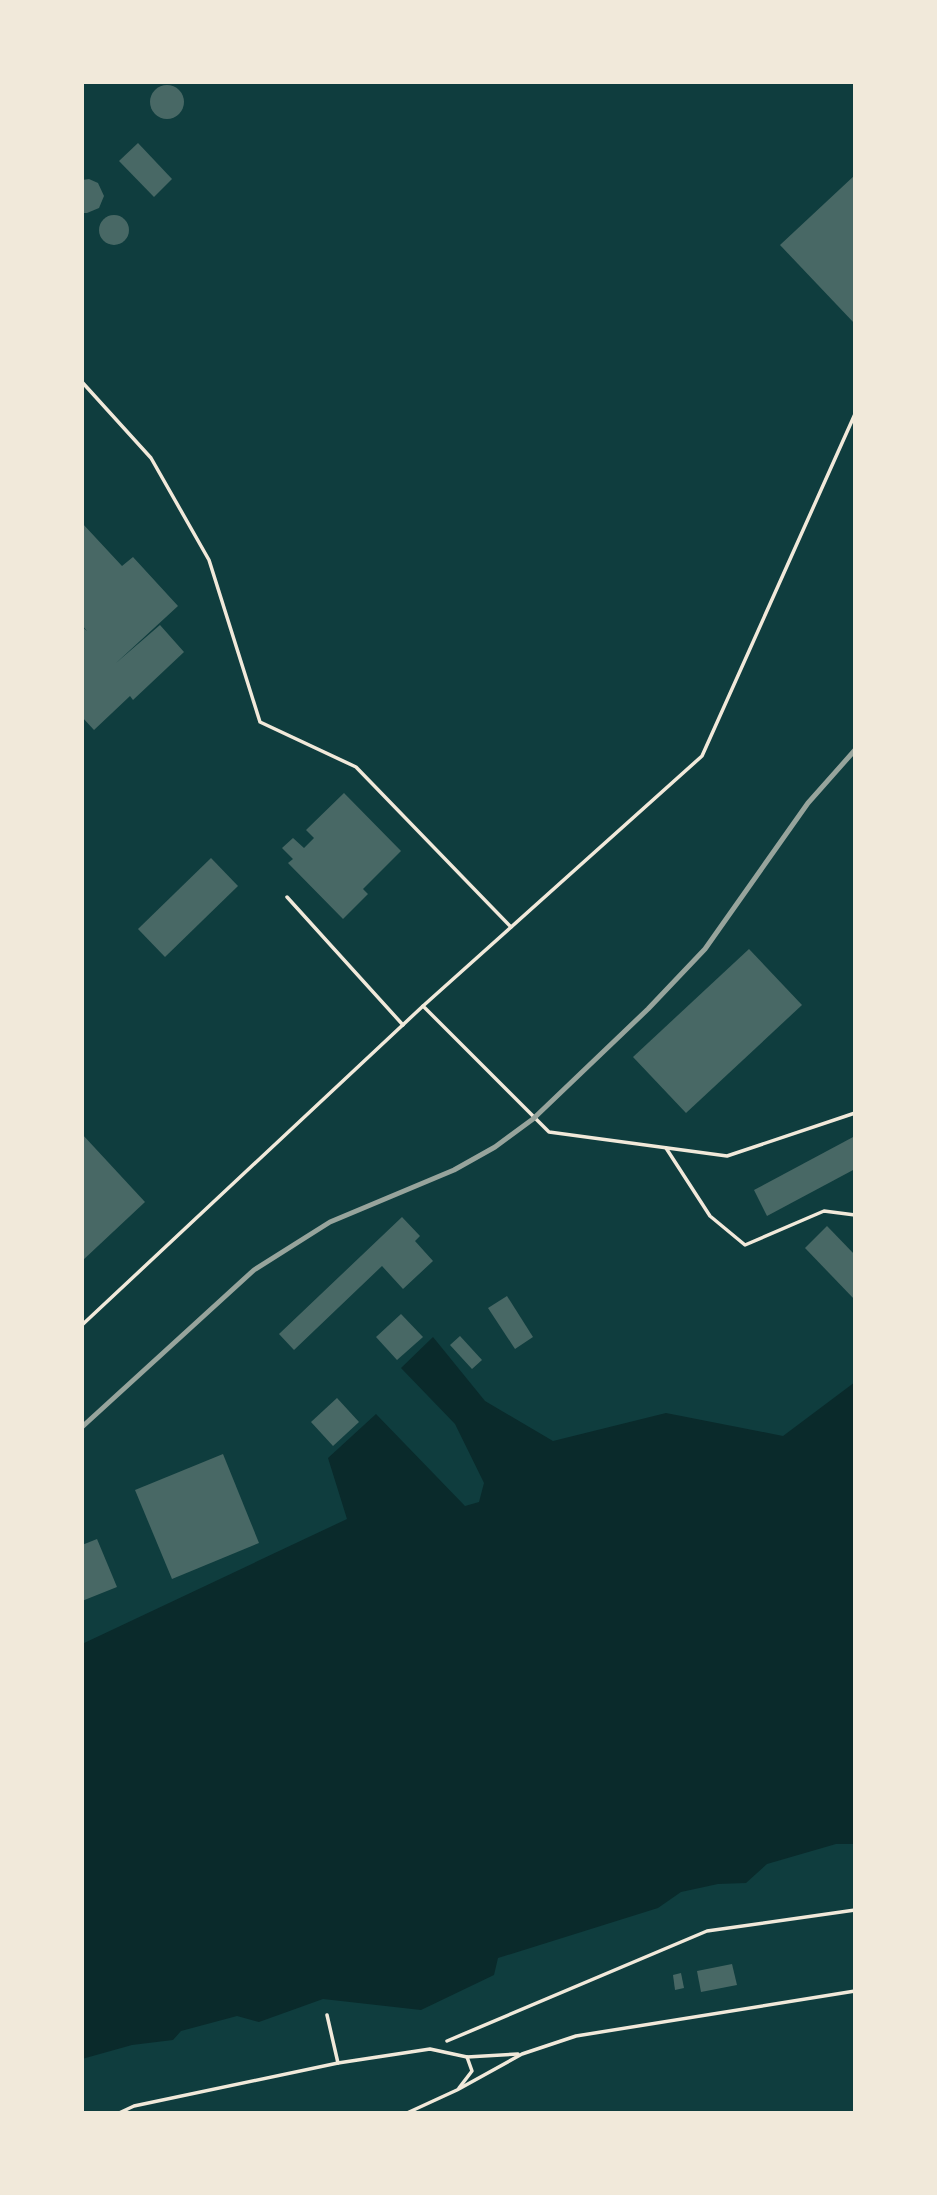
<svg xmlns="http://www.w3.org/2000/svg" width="937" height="2195" viewBox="0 0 937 2195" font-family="'Exo 2',sans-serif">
	<rect width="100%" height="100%" fill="#0f3d3e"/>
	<!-- water -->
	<polygon fill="#0a2a2b" points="433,1337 485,1401 553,1441 666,1413 783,1436 855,1382 855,1844 836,1844 767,1864 746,1883 718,1884 681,1892 658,1908 498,1958 494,1975 421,2010 323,1999 259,2022 237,2016 181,2031 173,2040 132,2045 82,2059 82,1644 347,1519 328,1458 376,1414 465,1506 479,1502 484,1483 455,1424 401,1368"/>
	<!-- building -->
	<g fill="#486865">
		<circle cx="167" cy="102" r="17"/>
		<polygon points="138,143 172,179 154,197 119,161"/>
		<polygon points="855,175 855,324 780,245"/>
		<polygon points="89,179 98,183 104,196 99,208 87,213 82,213 82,180"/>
		<circle cx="114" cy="230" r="15"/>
		<polygon points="82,523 122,566 133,557 178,606 116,663 160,625 184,652 133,700 130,696 94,730 82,717 82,627 87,631 82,625"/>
		<polygon points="344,793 401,851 363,889 368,894 343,919 288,863 293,859 282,848 293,838 304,848 314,838 306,830"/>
		<polygon points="211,858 238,886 165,957 138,929"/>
		<polygon points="749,949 802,1005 686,1113 633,1057"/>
		<polygon points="82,1134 145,1202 82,1261"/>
		<polygon points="855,1136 855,1169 767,1216 754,1190"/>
		<polygon points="402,1217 420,1236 415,1241 433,1261 403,1289 382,1266 294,1350 279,1334"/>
		<polygon points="827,1226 855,1255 855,1300 805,1248"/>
		<polygon points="507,1296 533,1337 515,1349 488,1308"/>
		<polygon points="401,1314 423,1337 397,1360 376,1337"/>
		<polygon points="460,1336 482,1360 472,1369 450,1345"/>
		<polygon points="337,1398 359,1422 333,1446 311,1422"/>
		<polygon points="223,1454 259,1543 172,1579 135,1490"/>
		<polygon points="97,1539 117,1587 82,1601 82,1545"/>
		<polygon points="732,1964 737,1985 701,1992 697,1971"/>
		<polygon points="681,1973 684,1988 675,1990 673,1975"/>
	</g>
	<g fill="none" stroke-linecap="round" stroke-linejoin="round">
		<!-- path -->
		<polyline stroke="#f1e9da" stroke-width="3.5" points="447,2041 707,1931 855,1910"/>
		<!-- service -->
		<g stroke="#f1e9da" stroke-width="3.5">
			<polyline points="82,382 151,458 209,560 260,722 356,767 511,927"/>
			<polyline points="855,414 702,756 423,1006 549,1132 727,1156 855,1113"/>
			<polyline points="287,897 403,1025"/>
			<polyline points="666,1148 710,1216 745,1245 824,1211 855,1215"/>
			<polyline points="82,1325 423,1006"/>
			<polyline points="327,2015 338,2063"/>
			<polyline points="459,2088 472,2071 467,2057"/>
			<polyline points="119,2113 134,2106 338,2063 430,2049 467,2057 518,2054"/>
			<polyline points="407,2113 457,2090 522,2054 576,2036 855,1991"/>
		</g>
		<!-- rail -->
		<polyline stroke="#97a49c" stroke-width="5" points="82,1427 254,1270 330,1222 454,1170 495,1147 533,1119 648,1009 705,949 808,803 855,750"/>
	</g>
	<!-- border -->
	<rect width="937" height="2195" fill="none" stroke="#f1e9da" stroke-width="168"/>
</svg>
